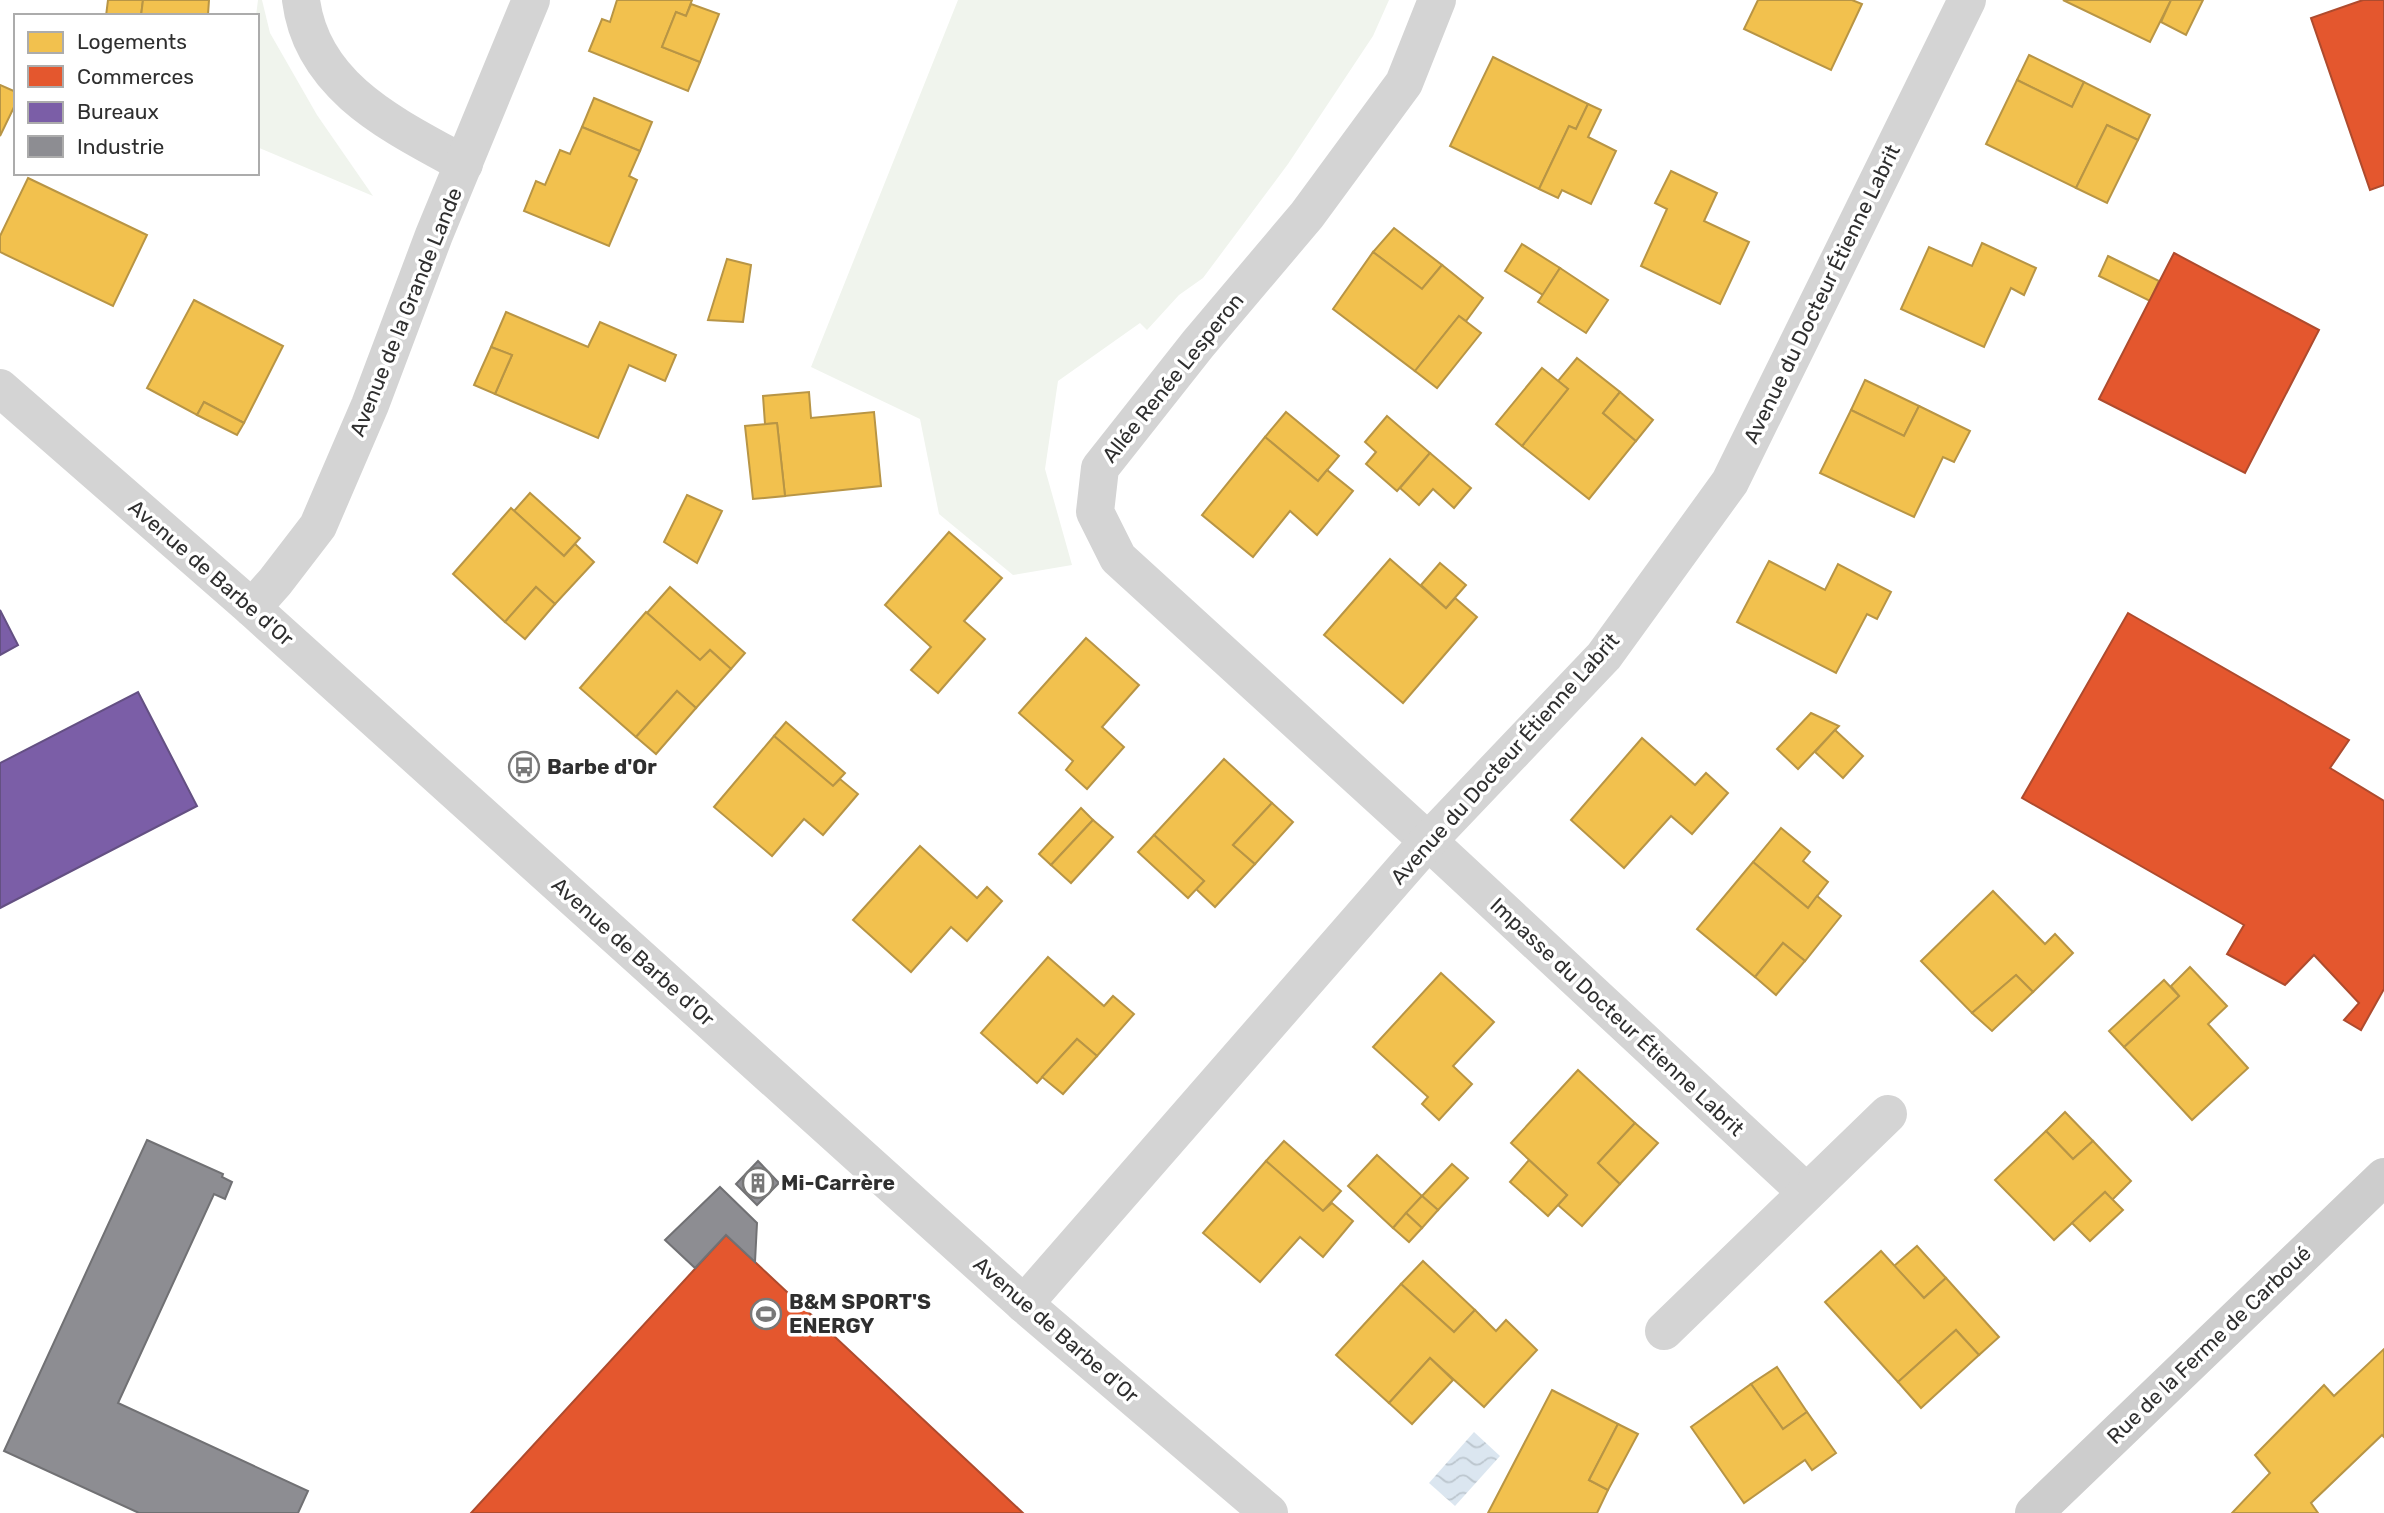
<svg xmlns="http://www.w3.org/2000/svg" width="2384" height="1513" viewBox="0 0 2384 1513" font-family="Rubik,sans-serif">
	<defs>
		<pattern id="water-waves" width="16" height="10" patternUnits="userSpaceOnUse" patternTransform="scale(1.75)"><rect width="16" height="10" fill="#dbe6f0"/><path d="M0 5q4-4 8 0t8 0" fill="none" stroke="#bcc6ce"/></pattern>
	</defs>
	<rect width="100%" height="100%" fill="#fff"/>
	<!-- green -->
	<g fill="#f0f4ed">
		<polygon points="258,0 262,0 270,33 317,115 373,196 257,147 256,16"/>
		<polygon points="958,0 1389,0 1373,36 1288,164 1203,278 1179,295 1147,330 1140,323 1058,381 1045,469 1072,565 1013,575 939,514 920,419 811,367"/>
	</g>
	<!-- water -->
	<polygon fill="url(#water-waves)" points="1474,1432 1500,1456 1455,1506 1429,1483"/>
	<!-- homes -->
	<g fill="#f2c14e" stroke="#b89545" stroke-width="2">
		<polygon points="108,0 143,0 141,16 106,16"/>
		<polygon points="143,0 209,0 208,15 214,16 141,16"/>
		<polygon points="617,0 692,0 686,16 676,12 662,47 700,62 688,91 589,51 602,19 610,22"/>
		<polygon points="1758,0 1852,0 1862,4 1831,70 1744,29"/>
		<polygon points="2063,0 2171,0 2150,42"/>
		<polygon points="2171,0 2203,0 2186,35 2161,22"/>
		<polygon points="691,4 719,14 700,62 662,47 676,12 686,16"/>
		<polygon points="2029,55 2084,82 2072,107 2017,80"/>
		<polygon points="1493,57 1588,104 1576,129 1569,126 1539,189 1450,146"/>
		<polygon points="2017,80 2072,107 2084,82 2150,115 2138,140 2107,125 2076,188 1986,144"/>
		<polygon points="0,85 16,92 16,103 0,136"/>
		<polygon points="594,98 652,122 640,151 582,127"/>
		<polygon points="1588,104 1601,110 1588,137 1616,151 1591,204 1562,190 1558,198 1539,189 1569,126 1576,129"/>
		<polygon points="2107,125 2138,140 2107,203 2076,188"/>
		<polygon points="582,127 640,151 629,176 637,180 609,246 524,211 536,181 545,185 560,150 570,154"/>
		<polygon points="1671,171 1717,193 1704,221 1749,242 1720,304 1641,266 1667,209 1655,203"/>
		<polygon points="28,178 147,235 113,306 0,252 0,236"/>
		<polygon points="1394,228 1442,265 1422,289 1373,252"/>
		<polygon points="1982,243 2036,268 2024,295 2011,288 1984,347 1901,309 1929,247 1972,266"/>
		<polygon points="1522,244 1560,268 1543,295 1505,271"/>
		<polygon points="1373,252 1422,289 1442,265 1483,298 1466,321 1459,316 1415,371 1333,309"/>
		<polygon points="2108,256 2159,281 2150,301 2099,276"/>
		<polygon points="727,259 751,265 743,322 708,320"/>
		<polygon points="1560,268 1608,300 1586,333 1538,302"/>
		<polygon points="194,300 283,346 244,423 204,402 197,415 147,388"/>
		<polygon points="506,312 588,347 600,322 676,355 665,381 629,365 598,438 495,394 512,355 491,347"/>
		<polygon points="1459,316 1481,333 1437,388 1415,371"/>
		<polygon points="491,347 512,355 495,394 474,385"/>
		<polygon points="1577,358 1620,392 1603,413 1636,441 1589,499 1522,446 1568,389 1558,381"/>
		<polygon points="1542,368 1568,389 1522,446 1496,424"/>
		<polygon points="1865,380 1919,406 1904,436 1851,410"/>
		<polygon points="809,392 811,418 874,412 881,486 785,496 777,423 765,424 763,396"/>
		<polygon points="1620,392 1653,420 1636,441 1603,413"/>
		<polygon points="204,402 244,423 237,435 197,415"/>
		<polygon points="1919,406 1970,431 1954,462 1943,457 1914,517 1820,473 1851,410 1904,436"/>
		<polygon points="1286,412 1339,456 1318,481 1265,437"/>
		<polygon points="1387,416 1430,453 1397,491 1366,464 1376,452 1365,442"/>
		<polygon points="777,423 785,496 753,499 745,426"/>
		<polygon points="1265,437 1318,481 1327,470 1353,491 1317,535 1290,511 1253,557 1202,515"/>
		<polygon points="1430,453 1471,488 1454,508 1433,489 1419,505 1400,488"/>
		<polygon points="530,493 580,538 564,556 514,511"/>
		<polygon points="687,495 722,511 697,563 664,542"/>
		<polygon points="511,508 564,556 575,544 594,562 555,604 536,587 505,622 453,574"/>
		<polygon points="949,532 1002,578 964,621 985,639 938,693 911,670 931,647 885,605"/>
		<polygon points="1390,559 1446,608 1455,598 1477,617 1403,703 1324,635"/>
		<polygon points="1769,561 1825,590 1838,564 1891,592 1877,619 1867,614 1836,673 1737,622"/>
		<polygon points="1440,563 1466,585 1446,608 1421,585"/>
		<polygon points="536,587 555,604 525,639 505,622"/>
		<polygon points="670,587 745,653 731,669 710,650 700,660 647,613"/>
		<polygon points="646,612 700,660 710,650 731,669 696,708 677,691 636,737 580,688"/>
		<polygon points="1086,638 1139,685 1102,727 1124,747 1087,789 1066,770 1073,761 1019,713"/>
		<polygon points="677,691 696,708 656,754 636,737"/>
		<polygon points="1811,713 1839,726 1798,769 1777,749"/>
		<polygon points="786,722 845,773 833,786 774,736"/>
		<polygon points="1835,730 1863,756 1843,778 1815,752"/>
		<polygon points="774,736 833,786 840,779 858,794 823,835 804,819 772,856 714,807"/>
		<polygon points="1642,738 1695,785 1706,773 1728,793 1692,834 1671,816 1624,868 1571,820"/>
		<polygon points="1224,759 1272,803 1233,845 1255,864 1215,907 1196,889 1204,881 1154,835"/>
		<polygon points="1272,803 1293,822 1255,864 1233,845"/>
		<polygon points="1081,808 1093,820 1051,865 1039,854"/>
		<polygon points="1093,820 1113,837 1071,883 1051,865"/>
		<polygon points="1781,828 1810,852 1803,861 1828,882 1808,908 1753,862"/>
		<polygon points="1154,835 1204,881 1188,898 1138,852"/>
		<polygon points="920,846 977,898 987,887 1002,901 967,941 951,927 911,972 853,920"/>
		<polygon points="1753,862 1808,908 1817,896 1841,916 1805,961 1783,943 1755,977 1697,929"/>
		<polygon points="1993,891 2045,944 2055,934 2073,953 2033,992 2016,975 1972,1013 1921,961"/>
		<polygon points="1783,943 1805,961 1776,995 1755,977"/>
		<polygon points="1048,957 1104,1006 1113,996 1134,1014 1097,1056 1077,1039 1037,1083 981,1033"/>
		<polygon points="2190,967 2227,1006 2208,1024 2248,1068 2192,1120 2124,1047 2179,996 2171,986"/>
		<polygon points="1441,973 1494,1022 1453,1066 1472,1084 1439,1120 1422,1104 1428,1097 1373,1047"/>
		<polygon points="2016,975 2033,992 1992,1031 1972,1013"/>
		<polygon points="2164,980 2179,996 2124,1047 2109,1031"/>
		<polygon points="1077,1039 1097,1056 1063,1094 1042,1077"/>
		<polygon points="1578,1070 1635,1123 1598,1163 1620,1184 1582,1226 1558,1205 1567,1195 1511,1143"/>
		<polygon points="2065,1112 2093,1141 2073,1159 2046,1131"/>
		<polygon points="1635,1123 1658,1143 1620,1184 1598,1163"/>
		<polygon points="2046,1131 2073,1159 2093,1141 2131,1181 2112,1200 2105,1192 2054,1240 1995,1180"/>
		<polygon points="1284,1141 1341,1191 1323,1211 1266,1161"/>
		<polygon points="1377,1155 1422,1196 1393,1228 1348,1186"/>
		<polygon points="1529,1160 1567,1195 1548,1216 1510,1182"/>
		<polygon points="1266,1161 1323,1211 1332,1203 1353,1221 1323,1257 1300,1237 1260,1282 1203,1233"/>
		<polygon points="1452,1164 1468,1178 1438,1210 1422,1196"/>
		<polygon points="2105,1192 2123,1210 2090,1241 2072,1223"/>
		<polygon points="1422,1196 1438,1210 1422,1228 1406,1213"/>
		<polygon points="1406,1213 1422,1228 1409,1242 1393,1228"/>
		<polygon points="1917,1246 1946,1278 1924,1298 1894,1266"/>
		<polygon points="1881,1251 1924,1298 1946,1278 1999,1337 1979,1355 1956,1330 1898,1382 1825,1302"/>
		<polygon points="1423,1261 1475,1310 1454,1332 1401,1284"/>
		<polygon points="1401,1284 1454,1332 1475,1310 1496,1331 1506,1320 1537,1350 1484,1407 1430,1358 1389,1403 1336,1355"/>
		<polygon points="1956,1330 1979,1355 1921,1408 1898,1382"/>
		<polygon points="2384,1349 2384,1437 2382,1435 2311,1503 2318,1513 2232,1513 2270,1473 2255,1455 2324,1385 2334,1396"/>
		<polygon points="1430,1358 1453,1380 1412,1424 1389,1403"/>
		<polygon points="1777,1367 1807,1412 1783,1429 1751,1384"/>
		<polygon points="1751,1384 1783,1429 1807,1412 1836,1453 1812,1470 1805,1460 1744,1503 1691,1427"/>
		<polygon points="1552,1390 1618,1424 1589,1480 1608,1490 1597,1513 1488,1513"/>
		<polygon points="1618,1424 1638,1434 1608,1490 1589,1480"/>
	</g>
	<!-- shops -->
	<g fill="#e4572e" stroke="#ae4b2e" stroke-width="2">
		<polygon points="2363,0 2384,0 2384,185 2370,190 2311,18"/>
		<polygon points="2174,253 2319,330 2245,473 2099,399"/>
		<polygon points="2128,613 2349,740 2330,768 2384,801 2384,989 2361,1030 2344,1020 2359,1003 2314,955 2285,985 2227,954 2244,925 2022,798"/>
		<polygon points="726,1235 755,1262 1023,1513 471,1513"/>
	</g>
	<!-- offices -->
	<g fill="#7b5ea7" stroke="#645083" stroke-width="2">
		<polygon points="0,610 18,645 0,655"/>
		<polygon points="138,692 197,806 0,908 0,763"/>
	</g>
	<!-- industry -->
	<g fill="#8d8d92" stroke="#717174" stroke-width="2">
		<polygon points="147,1140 223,1174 222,1177 232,1182 225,1199 214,1194 118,1403 308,1491 298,1513 139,1513 4,1451"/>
		<polygon points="758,1161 779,1183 757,1205 736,1184"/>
		<polygon points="720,1187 757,1223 755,1262 726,1235 695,1268 665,1240"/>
	</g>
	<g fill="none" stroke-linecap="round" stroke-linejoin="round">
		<!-- street -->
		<g stroke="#d4d4d4" stroke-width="38">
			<path d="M301,0C312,88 395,126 464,164"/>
			<polyline points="1437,0 1404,83 1307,215 1198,344 1100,468 1095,512 1118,558 1428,841 1806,1192"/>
			<polyline points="0,388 252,608 1024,1304 1269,1513"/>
			<polyline points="252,608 275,582 318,526 370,405 434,235 531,0"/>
			<polyline points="1024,1304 1428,841 1604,656 1730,482 1967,0"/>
			<polyline points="1664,1331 1888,1114"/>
		</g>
		<!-- secondary -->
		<polyline stroke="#cdcdcd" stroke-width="38" points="2034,1513 2384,1177"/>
	</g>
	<!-- icons -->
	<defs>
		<g id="bus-ring" transform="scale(1.575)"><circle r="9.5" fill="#fff" stroke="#787878" stroke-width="1.5"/><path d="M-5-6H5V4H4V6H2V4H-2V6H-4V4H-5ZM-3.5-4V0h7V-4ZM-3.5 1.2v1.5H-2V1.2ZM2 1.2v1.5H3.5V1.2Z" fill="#787878"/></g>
		<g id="building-ring" transform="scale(1.575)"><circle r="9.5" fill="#fff" stroke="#787878" stroke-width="1.5"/><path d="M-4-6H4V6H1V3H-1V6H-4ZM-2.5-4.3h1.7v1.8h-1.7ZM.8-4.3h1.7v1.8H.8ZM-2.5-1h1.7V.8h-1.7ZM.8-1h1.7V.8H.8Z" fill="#787878"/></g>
		<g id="stadium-ring" transform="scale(1.575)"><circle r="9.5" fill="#fff" stroke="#787878" stroke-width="1.5"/><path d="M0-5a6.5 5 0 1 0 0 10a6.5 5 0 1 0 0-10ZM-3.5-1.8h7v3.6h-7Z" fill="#787878"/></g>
	</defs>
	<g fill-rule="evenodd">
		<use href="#bus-ring" x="524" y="767"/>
		<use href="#building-ring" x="758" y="1183"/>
		<use href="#stadium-ring" x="766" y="1314"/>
	</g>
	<g text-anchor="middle" stroke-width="7" stroke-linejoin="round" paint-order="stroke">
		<!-- street labels -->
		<g font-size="21" fill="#2f2f2f" stroke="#fff">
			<text transform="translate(1822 294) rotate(-64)" y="7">Avenue du Docteur Étienne Labrit</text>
			<text transform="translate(406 312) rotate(-68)" y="7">Avenue de la Grande Lande</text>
			<text transform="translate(1173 378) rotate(-51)" y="7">Allée Renée Lesperon</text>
			<text transform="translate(211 573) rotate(41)" y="7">Avenue de Barbe d'Or</text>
			<text transform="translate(1505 759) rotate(-48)" y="7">Avenue du Docteur Étienne Labrit</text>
			<text transform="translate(633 952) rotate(42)" y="7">Avenue de Barbe d'Or</text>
			<text transform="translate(1617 1017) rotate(43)" y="7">Impasse du Docteur Étienne Labrit</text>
			<text transform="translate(1056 1330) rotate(41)" y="7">Avenue de Barbe d'Or</text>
			<text transform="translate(2209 1345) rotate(-44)" y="7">Rue de la Ferme de Carboué</text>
		</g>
		<!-- poi labels -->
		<g font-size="21" font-weight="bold" fill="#2f2f2f" stroke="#fff" text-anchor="start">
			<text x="547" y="774">Barbe d'Or</text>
			<text x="781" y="1190">Mi-Carrère</text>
			<text x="789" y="1309">B&amp;M SPORT'S<tspan x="789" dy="24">ENERGY</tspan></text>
		</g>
	</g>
	<!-- legend -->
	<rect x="14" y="14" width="245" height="161" fill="#ffffff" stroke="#acacac" stroke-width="2"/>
	<rect x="28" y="32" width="35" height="21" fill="#f2c14e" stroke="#acacac" stroke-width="2"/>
	<text x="77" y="49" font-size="21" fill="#2f2f2f">Logements</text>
	<rect x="28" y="66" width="35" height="21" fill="#e4572e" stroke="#acacac" stroke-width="2"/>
	<text x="77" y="84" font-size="21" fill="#2f2f2f">Commerces</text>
	<rect x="28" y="102" width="35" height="21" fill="#7b5ea7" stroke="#acacac" stroke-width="2"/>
	<text x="77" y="119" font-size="21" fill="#2f2f2f">Bureaux</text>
	<rect x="28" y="136" width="35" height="21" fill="#8d8d92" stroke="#acacac" stroke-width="2"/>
	<text x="77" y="154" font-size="21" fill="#2f2f2f">Industrie</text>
</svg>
